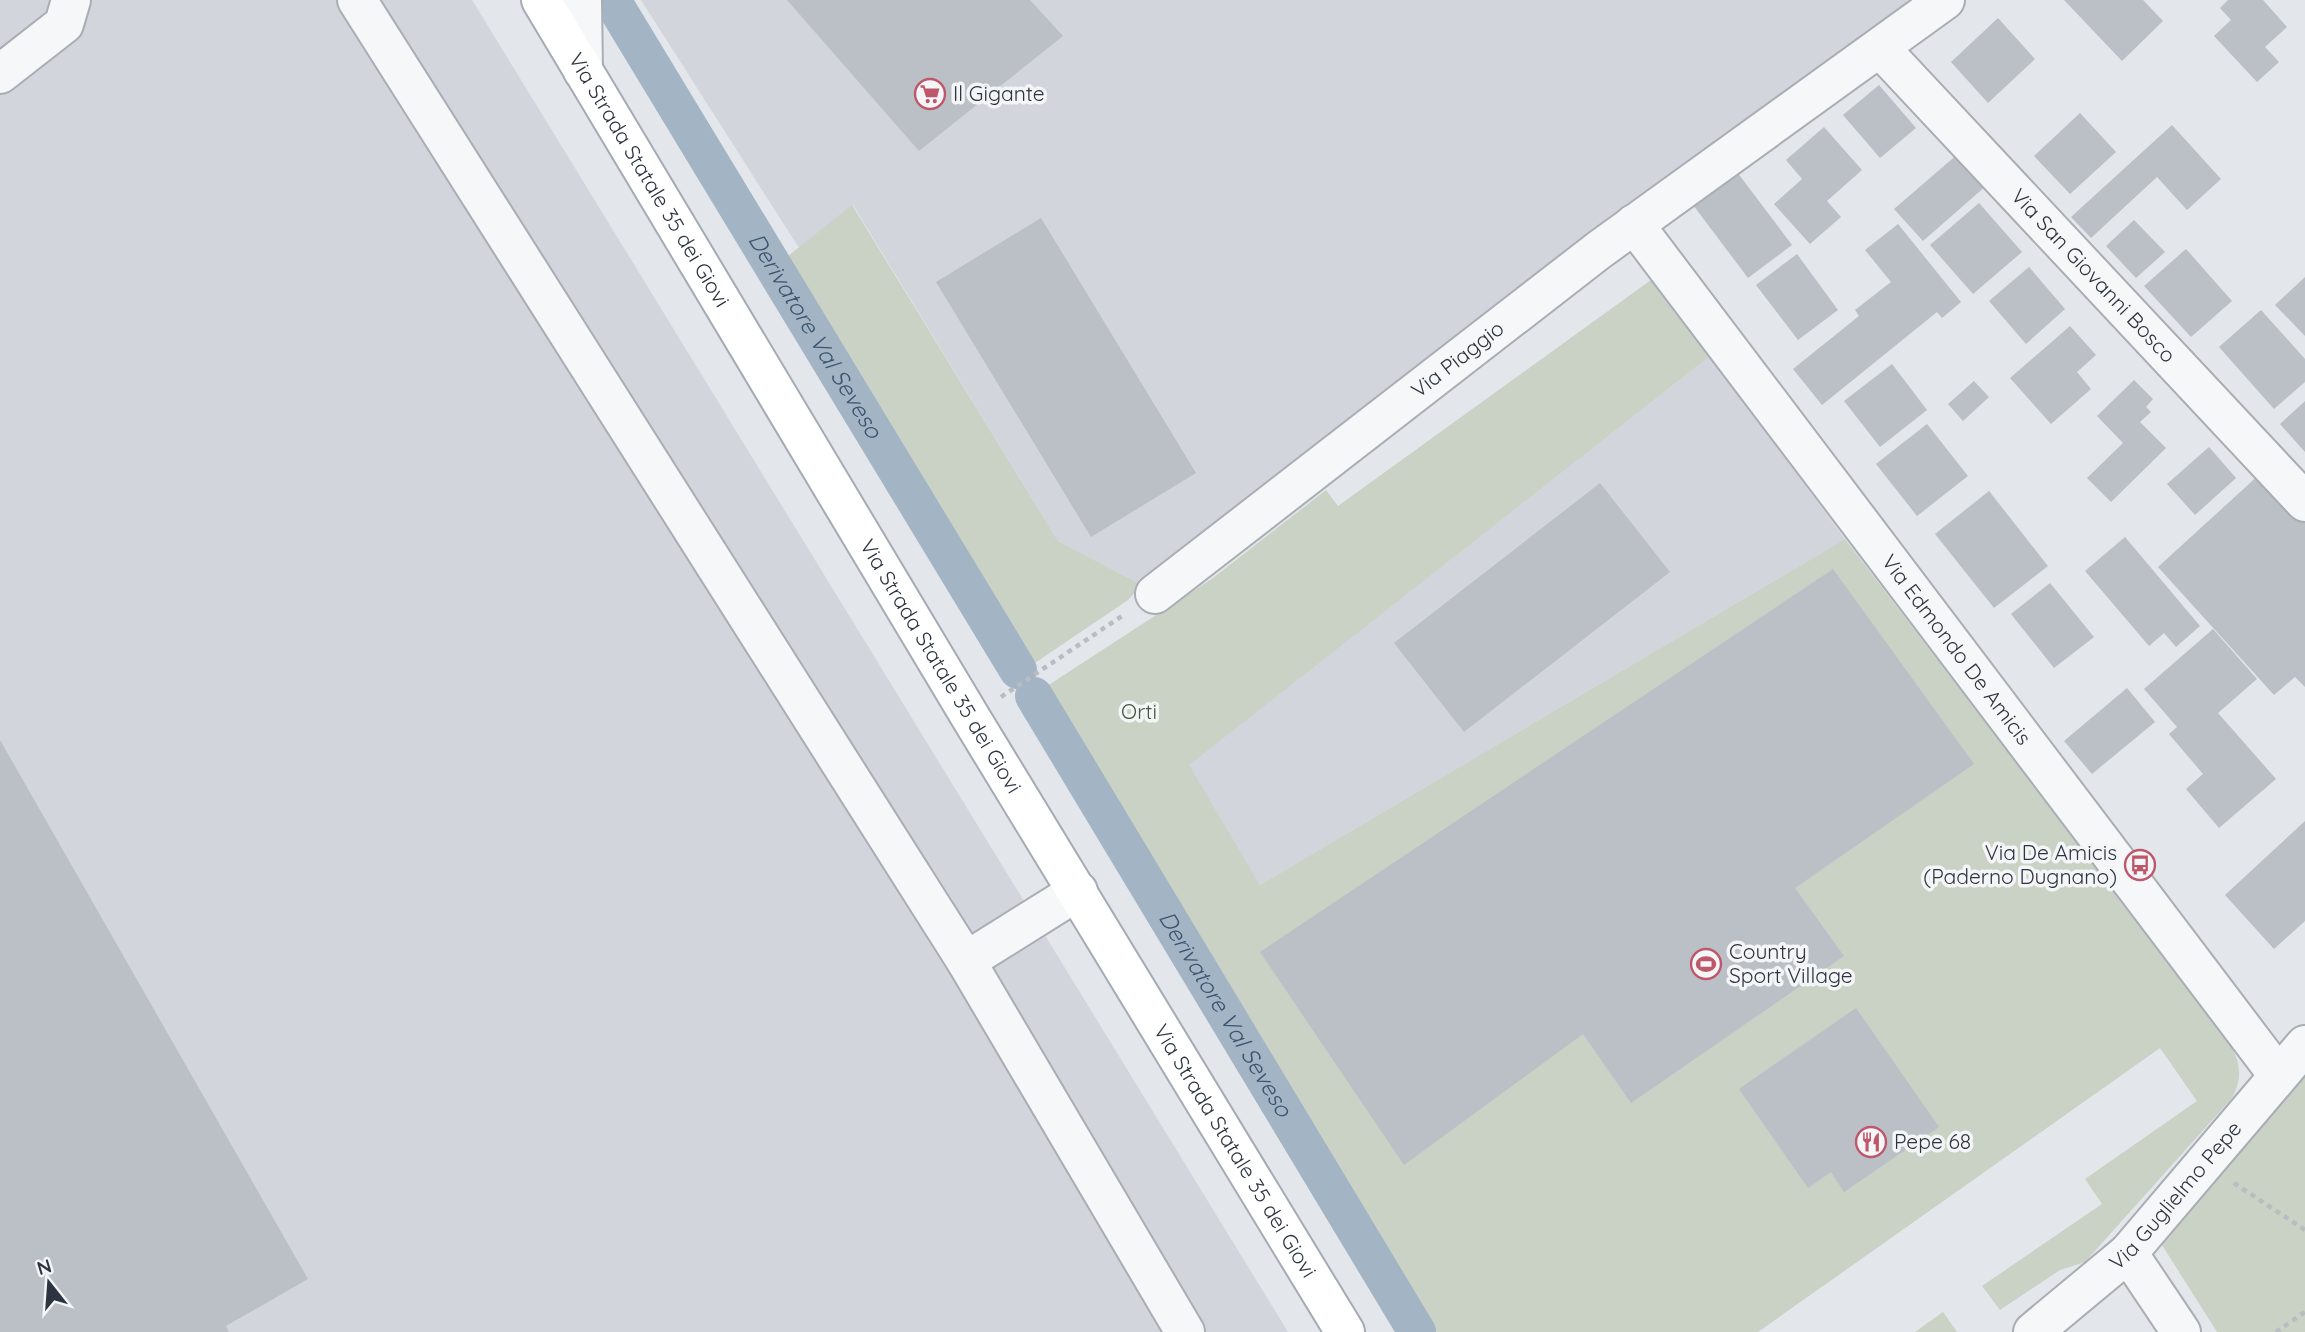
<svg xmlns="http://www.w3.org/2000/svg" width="2305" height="1332" viewBox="0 0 2305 1332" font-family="Quicksand,sans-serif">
	<rect width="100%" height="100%" fill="#e3e6ea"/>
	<!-- built -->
	<g fill="#d2d5db">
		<polygon points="0,0 472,0 1288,1332 0,1332"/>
		<polygon points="641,0 1934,0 1142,585 1058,541 853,205 799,248"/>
		<polygon points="1710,356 1845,539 1260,885 1188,765"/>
	</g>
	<!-- green -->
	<g fill="#c9d2c5">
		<polygon points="852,205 1058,541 1142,585 1128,600 1029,667 783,260"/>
		<path d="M1651,280L1710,356L1189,765L1260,885L1845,539L2208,1014C2228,1041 2251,1064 2232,1098L2085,1262L2060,1270L2000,1310L1982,1286L2102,1204L2085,1179L2197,1101L2160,1048L1758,1332H1426L1041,690L1213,578L1326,490L1338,506Z"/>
		<polygon points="2305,1074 2305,1332 2217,1332 2162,1245"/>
		<polygon points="1943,1312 1957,1332 1915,1332"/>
	</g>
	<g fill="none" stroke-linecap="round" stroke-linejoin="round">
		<!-- canal -->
		<g stroke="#a3b4c5" stroke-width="38">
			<path id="s1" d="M613,2L1018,670"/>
			<path id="s2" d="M1034,696L1417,1332"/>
		</g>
	</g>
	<!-- building -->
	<g fill="#bbbfc6">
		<polygon points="787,0 1030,0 1063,36 919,151"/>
		<polygon points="2064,0 2143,0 2163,21 2122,61"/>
		<polygon points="2228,0 2263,0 2287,27 2265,47 2279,62 2257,82 2214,36 2231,20 2220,8"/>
		<polygon points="1998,18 2035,59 1988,103 1951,62"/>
		<polygon points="1879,85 1916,128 1880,158 1843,115"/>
		<polygon points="2080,113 2116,152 2070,194 2034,156"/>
		<polygon points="2172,125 2221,179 2187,210 2157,177 2091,238 2071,217"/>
		<polygon points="1824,127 1862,170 1827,201 1841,217 1810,244 1774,204 1802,179 1786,160"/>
		<polygon points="1959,153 1987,185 1923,241 1894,209"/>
		<polygon points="1737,172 1792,245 1748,278 1693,205"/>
		<polygon points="1979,203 2022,252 1973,294 1930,245"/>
		<polygon points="1041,218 1196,473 1091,537 936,282"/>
		<polygon points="2134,220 2165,252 2136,278 2106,246"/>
		<polygon points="1898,224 1961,302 1942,318 1937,312 1822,405 1793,369 1859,316 1855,310 1891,282 1865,250"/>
		<polygon points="2186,249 2232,301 2191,337 2144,286"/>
		<polygon points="1797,254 1838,310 1798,340 1756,285"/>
		<polygon points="2029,267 2065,309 2026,344 1989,301"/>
		<polygon points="2305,277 2305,336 2275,305"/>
		<polygon points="2261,310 2305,359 2305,382 2274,409 2219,347"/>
		<polygon points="2070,326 2096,355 2077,372 2091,389 2051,424 2010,378"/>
		<polygon points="1892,364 1927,410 1880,447 1844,401"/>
		<polygon points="2134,380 2153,399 2146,407 2151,412 2140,422 2166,448 2111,502 2087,478 2123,443 2097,416"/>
		<polygon points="1974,381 1989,397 1963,421 1948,404"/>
		<polygon points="2305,401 2305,452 2280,424"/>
		<polygon points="1927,424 1968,476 1917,516 1876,464"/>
		<polygon points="2209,447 2236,478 2195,515 2167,484"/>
		<polygon points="2261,473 2305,520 2305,687 2295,677 2274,695 2158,567"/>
		<polygon points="1600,483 1670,572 1464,732 1394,643"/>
		<polygon points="1989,491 2048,566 1994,608 1935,534"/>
		<polygon points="2125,537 2200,626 2176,647 2164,633 2149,646 2085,571"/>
		<polygon points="1833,569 1974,764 1795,888 1844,956 1631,1103 1583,1034 1404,1165 1260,952"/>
		<polygon points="2050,583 2094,637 2054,668 2011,614"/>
		<polygon points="2213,629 2257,679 2218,713 2276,779 2219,828 2186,789 2203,774 2169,734 2177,727 2144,689"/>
		<polygon points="2127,688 2155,722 2092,774 2064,741"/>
		<polygon points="0,740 308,1279 226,1326 229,1332 0,1332"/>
		<polygon points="2305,821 2305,921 2274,949 2225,895"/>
		<polygon points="1856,1008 1939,1127 1844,1192 1831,1172 1808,1188 1739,1089"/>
	</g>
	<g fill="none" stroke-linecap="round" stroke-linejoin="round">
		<!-- minor casing -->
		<g stroke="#a9adb4" stroke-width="42">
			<g id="minor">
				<polyline points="357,0 966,961 1185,1332"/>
				<polyline points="582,0 583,71"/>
				<path id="s3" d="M1880,48L2305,502"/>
				<polyline points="0,74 64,24 71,0"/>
				<path id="s4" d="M1634,224L2278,1075"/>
				<path id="s5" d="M1155,594L1599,250L1945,0"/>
				<polyline points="966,961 1078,891"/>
				<polyline points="2128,1253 2181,1332"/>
				<path id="s6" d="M2033,1332L2128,1253L2305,1045"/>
			</g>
		</g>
		<!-- major casing -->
		<g stroke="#a4abb4" stroke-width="42">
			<g id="major">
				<path id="s7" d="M541,0L971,718L1345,1332"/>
			</g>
		</g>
		<!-- path -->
		<g stroke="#b9bcc1" stroke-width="4.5" stroke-dasharray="5 5" stroke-linecap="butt">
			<polyline points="1001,697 1125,614"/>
			<polyline points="2234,1183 2305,1230"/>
			<polyline points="2276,1332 2305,1312"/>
		</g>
		<!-- minor -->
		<use href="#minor" stroke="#f5f7f8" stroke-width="38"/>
		<!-- major -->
		<use href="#major" stroke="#fff" stroke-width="38"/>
	</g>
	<!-- icons -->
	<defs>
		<g id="supermarket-ring" transform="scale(1.575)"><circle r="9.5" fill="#f3f5f7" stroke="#bf576a" stroke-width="1.5"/><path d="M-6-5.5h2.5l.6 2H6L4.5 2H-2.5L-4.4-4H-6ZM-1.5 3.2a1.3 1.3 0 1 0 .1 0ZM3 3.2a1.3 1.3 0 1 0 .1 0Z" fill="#bf576a"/></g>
		<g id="bus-ring" transform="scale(1.575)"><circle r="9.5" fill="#f3f5f7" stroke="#bf576a" stroke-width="1.5"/><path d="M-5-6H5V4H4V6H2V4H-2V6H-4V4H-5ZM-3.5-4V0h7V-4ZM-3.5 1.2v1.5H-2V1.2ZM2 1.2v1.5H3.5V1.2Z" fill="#bf576a"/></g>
		<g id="stadium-ring" transform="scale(1.575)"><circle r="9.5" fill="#f3f5f7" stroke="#bf576a" stroke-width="1.5"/><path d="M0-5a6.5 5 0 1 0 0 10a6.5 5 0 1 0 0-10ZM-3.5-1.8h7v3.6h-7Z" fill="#bf576a"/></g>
		<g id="restaurant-ring" transform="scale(1.575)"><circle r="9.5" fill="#f3f5f7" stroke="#bf576a" stroke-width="1.5"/><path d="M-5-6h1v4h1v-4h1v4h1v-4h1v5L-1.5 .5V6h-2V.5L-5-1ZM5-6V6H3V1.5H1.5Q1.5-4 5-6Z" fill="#bf576a"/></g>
	</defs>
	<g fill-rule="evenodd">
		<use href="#supermarket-ring" x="930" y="94"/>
		<use href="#bus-ring" x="2140" y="865"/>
		<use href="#stadium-ring" x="1706" y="964"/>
		<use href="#restaurant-ring" x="1871" y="1142"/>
	</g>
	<g text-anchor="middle" stroke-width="7" stroke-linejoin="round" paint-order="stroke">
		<!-- poi labels -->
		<g font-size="21" fill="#2d3440" stroke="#f3f5f7" text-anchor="start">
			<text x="953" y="101">Il Gigante</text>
			<text x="2117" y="860" text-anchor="end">Via De Amicis<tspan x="2117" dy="24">(Paderno Dugnano)</tspan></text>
			<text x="1729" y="959">Country<tspan x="1729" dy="24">Sport Village</tspan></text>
			<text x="1894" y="1149">Pepe 68</text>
		</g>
		<!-- street labels -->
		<g font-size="21" fill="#2d3440" stroke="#f3f5f7">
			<text dy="7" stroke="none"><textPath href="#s7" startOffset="210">Via Strada Statale 35 dei Giovi</textPath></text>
			<text dy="7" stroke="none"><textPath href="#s3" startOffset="312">Via San Giovanni Bosco</textPath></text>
			<text dy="7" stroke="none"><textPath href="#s5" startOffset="383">Via Piaggio</textPath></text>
			<text dy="7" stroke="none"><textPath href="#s4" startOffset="534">Via Edmondo De Amicis</textPath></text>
			<text dy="7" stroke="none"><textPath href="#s7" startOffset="777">Via Strada Statale 35 dei Giovi</textPath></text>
			<text dy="7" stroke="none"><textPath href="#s7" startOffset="1344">Via Strada Statale 35 dei Giovi</textPath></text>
			<text dy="7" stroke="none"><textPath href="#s6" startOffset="198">Via Guglielmo Pepe</textPath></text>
		</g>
		<!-- park labels -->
		<g font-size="21" fill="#425a3c" stroke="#f3f5f7">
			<text x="1139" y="719">Orti</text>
		</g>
		<!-- water labels -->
		<g font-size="23" font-style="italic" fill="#3b546f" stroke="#f3f5f7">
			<text dy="8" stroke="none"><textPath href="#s1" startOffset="390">Derivatore Val Seveso</textPath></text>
			<text dy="8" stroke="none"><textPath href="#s2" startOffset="371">Derivatore Val Seveso</textPath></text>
		</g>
	</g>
	<!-- north arrow -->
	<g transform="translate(49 1283) rotate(343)" stroke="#f3f5f7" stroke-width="5" paint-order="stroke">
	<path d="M0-5L12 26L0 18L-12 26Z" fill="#2d3440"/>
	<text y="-10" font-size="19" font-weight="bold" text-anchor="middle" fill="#2d3440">N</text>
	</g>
</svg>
